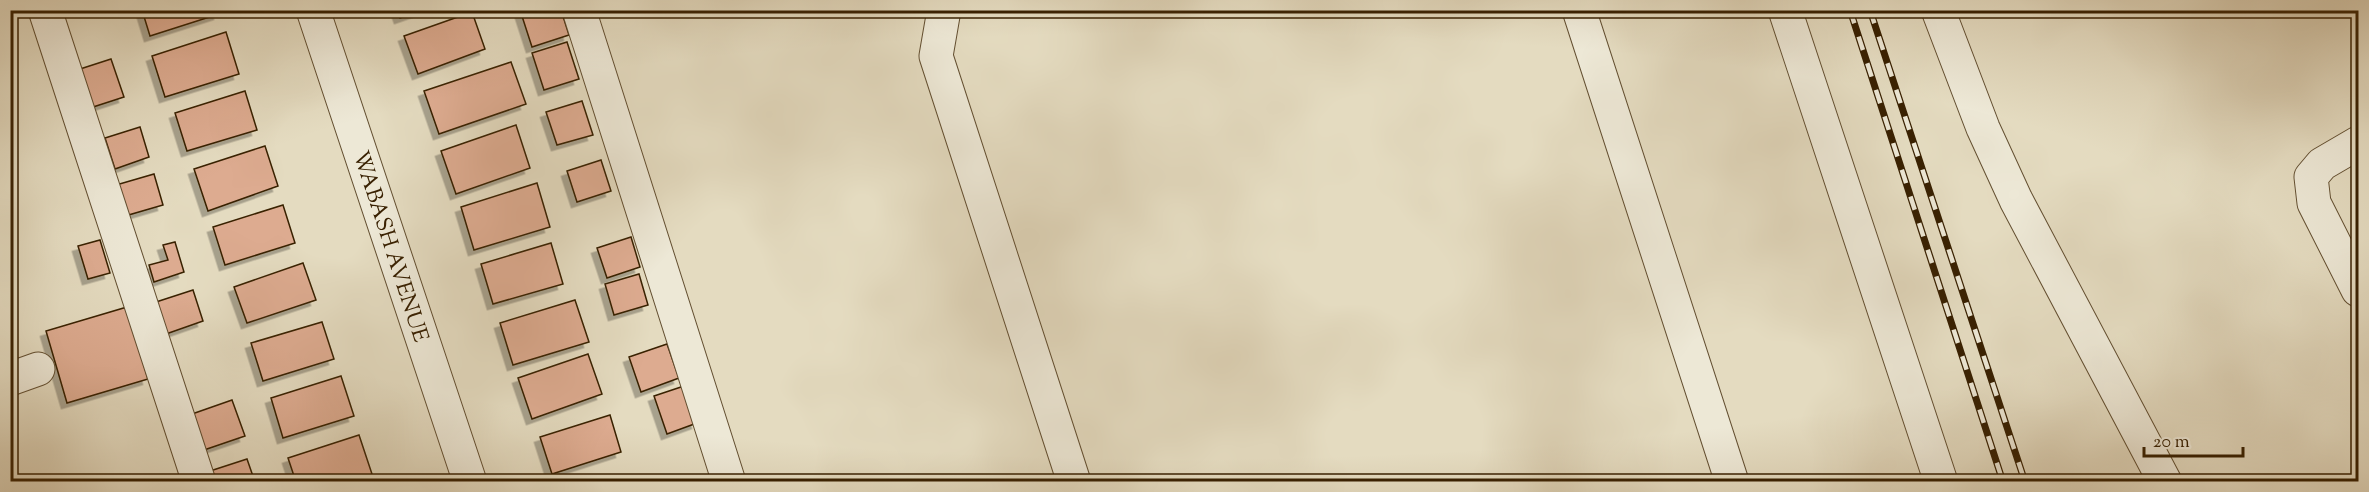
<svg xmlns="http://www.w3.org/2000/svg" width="2369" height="492" viewBox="0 0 2369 492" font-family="'Sorts Mill Goudy',serif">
	<defs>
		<filter id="shadow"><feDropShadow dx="-5.5" dy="5.5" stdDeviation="0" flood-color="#0004"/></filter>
	</defs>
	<rect width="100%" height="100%" fill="#e4dbc0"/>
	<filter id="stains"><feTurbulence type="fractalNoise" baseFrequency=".00333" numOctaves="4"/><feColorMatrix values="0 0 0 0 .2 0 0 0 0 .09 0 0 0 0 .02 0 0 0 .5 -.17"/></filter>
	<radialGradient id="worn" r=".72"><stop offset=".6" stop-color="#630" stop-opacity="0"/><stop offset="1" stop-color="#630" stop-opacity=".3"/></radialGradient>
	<!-- building -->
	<g fill="#ddab90" stroke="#382001" stroke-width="1.5" filter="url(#shadow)">
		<polygon points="142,10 218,10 219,14 150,36"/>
		<polygon points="397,10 423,10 400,18"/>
		<polygon points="520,10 561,10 569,35 532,47"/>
		<polygon points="472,12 485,49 418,74 404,36"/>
		<polygon points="226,32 239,74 165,97 152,56"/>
		<polygon points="567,42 579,79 544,90 532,53"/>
		<polygon points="111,59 124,97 90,108 77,70"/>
		<polygon points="511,62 526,104 439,134 424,91"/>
		<polygon points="245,91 257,130 187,151 175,113"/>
		<polygon points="582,101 593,135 557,145 546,112"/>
		<polygon points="516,125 530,168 456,194 441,151"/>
		<polygon points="140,127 149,157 115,169 105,138"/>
		<polygon points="265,146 278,186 208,211 194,169"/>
		<polygon points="601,160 611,191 577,202 567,171"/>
		<polygon points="154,174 163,205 125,216 116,185"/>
		<polygon points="537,183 550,227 474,250 461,207"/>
		<polygon points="283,205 295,243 225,265 213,227"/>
		<polygon points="631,237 640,267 607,278 597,248"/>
		<polygon points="100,240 110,273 88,279 78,246"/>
		<polygon points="175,242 184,272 154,282 149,265 168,260 163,245"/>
		<polygon points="551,243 563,284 493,304 481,264"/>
		<polygon points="303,263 316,300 247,323 234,287"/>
		<polygon points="639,274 648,305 614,315 605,284"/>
		<polygon points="193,290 203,321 166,334 156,302"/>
		<polygon points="575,300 589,342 513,365 500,323"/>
		<polygon points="127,307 148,379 67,403 46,331"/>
		<polygon points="322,322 334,359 263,381 251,343"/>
		<polygon points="667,344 679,378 641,392 629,357"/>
		<polygon points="588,354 602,394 532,419 518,378"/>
		<polygon points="341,376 354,416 283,438 271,398"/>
		<polygon points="684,386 697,423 667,434 654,396"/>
		<polygon points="232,400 245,436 204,450 192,414"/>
		<polygon points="610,415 621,452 552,474 540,437"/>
		<polygon points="359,435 372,474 351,482 296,482 288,458"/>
		<polygon points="247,459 255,482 211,482 207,472"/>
	</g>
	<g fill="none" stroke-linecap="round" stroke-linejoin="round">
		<!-- minor casing -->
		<g stroke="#634f31" stroke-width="35">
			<g id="minor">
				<polyline points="45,10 199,482"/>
				<polyline points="313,10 470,482"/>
				<polyline points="579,10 729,482"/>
				<polyline points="944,10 936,56 1074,482"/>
				<polyline points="1579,10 1732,482"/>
				<polyline points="1785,10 1941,482"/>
				<polyline points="1938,10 1983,128 2016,200 2165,482"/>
				<polyline points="2358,143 2322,164 2311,177 2314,203 2358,290"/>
				<polyline points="10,379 38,369"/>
			</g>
		</g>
		<!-- minor -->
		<use href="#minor" stroke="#ede8d6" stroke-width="33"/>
		<!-- rail casing -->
		<g stroke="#382001" stroke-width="7">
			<g id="rail">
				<polyline points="1850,10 2003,482"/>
				<polyline points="1870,10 2025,482"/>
			</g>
		</g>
		<!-- rail -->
		<use href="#rail" stroke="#ede8d6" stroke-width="4.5" stroke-dasharray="14" stroke-linecap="butt"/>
	</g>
	<g text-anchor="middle" stroke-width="6" stroke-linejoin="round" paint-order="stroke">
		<!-- street labels -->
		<g font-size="22" fill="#382001" stroke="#ede8d6">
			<text transform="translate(392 246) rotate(72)" y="8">WABASH AVENUE</text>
		</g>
	</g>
	<!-- margin -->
	<rect width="2369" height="492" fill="none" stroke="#e4dbc0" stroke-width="36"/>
	<rect x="12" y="12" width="2345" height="468" fill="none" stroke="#382001" stroke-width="3"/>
	<rect x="18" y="18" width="2333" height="456" fill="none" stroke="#382001" stroke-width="1.5"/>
	<!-- scale -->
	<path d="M2144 447v9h99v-9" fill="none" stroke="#382001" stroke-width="3"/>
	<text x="2153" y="447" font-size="18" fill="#382001" stroke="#ede8d6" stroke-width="4.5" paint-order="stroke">20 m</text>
	<rect width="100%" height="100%" filter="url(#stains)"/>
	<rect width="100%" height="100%" fill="url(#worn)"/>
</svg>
